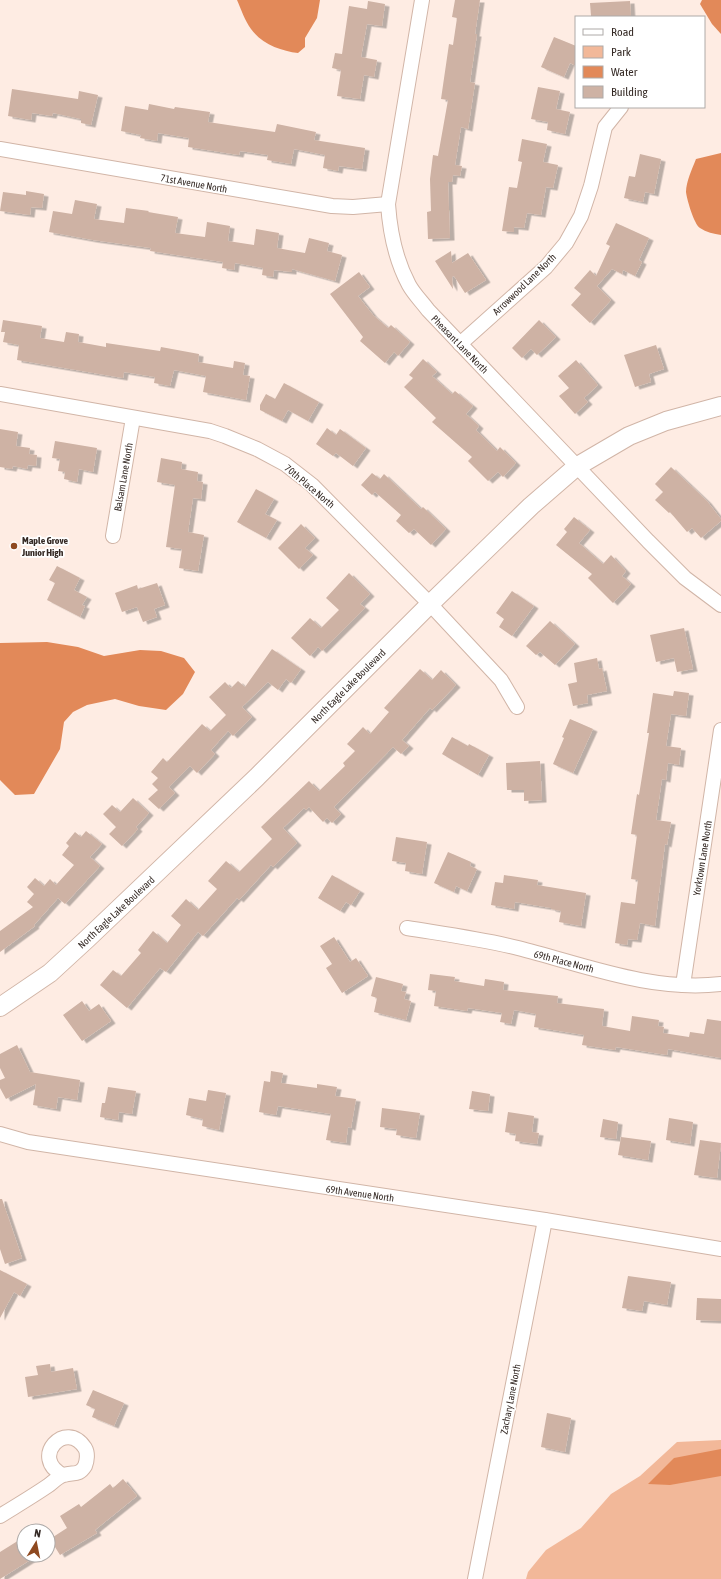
<svg xmlns="http://www.w3.org/2000/svg" width="721" height="1579" viewBox="0 0 721 1579" font-family="'Asap Condensed',sans-serif">
	<defs>
		<filter id="shadow"><feDropShadow dx="4.5" dy="2.5" stdDeviation="0" flood-color="#0004"/></filter>
	</defs>
	<rect width="100%" height="100%" fill="#feece3"/>
	<!-- green -->
	<polygon fill="#f2b899" points="721,1440 721,1579 526,1579 528,1572 546,1550 581,1528 611,1494 640,1476 677,1442"/>
	<!-- water -->
	<g fill="#e28959">
		<path d="M237,0H320L317,18L305,38V47L298,53C281,51 262,44 251,29C245,21 241,9 237,0Z"/>
		<polygon points="702,0 721,0 721,34 712,24 700,4"/>
		<path d="M721,153V235C714,234 706,232 700,228C694,224 687,200 686,192C686,182 692,169 696,159Z"/>
		<polygon points="47,642 78,647 104,656 140,650 161,651 184,658 195,672 183,694 166,710 139,706 115,699 87,705 73,712 64,722 60,749 34,794 15,795 0,780 0,643"/>
		<polygon points="721,1449 721,1476 670,1485 648,1484 674,1458"/>
	</g>
	<!-- building -->
	<g fill="#ceb2a4" filter="url(#shadow)">
		<polygon points="455,0 480,0 475,34 477,34 470,82 475,83 468,129 461,127 455,165 462,166 460,176 453,175 452,182 448,182 450,238 428,239 427,212 431,211 430,179 433,155 438,156 448,100 441,99 449,44 453,45 457,18 452,17"/>
		<polygon points="368,1 385,4 382,26 367,24 361,57 377,60 374,77 364,75 360,99 337,96 341,70 332,68 335,53 342,54 349,6 367,9"/>
		<polygon points="630,1 631,17 591,16 590,3"/>
		<polygon points="554,37 576,46 576,66 570,63 564,77 541,67"/>
		<polygon points="538,87 560,91 556,109 570,112 565,134 547,130 548,122 531,119"/>
		<polygon points="12,89 78,99 79,91 98,95 91,125 81,123 81,119 53,113 52,116 32,113 31,120 8,116"/>
		<polygon points="149,104 174,109 175,107 210,112 208,122 275,132 277,124 316,132 314,140 365,148 362,169 339,166 338,171 323,168 325,155 294,149 291,164 267,160 268,155 240,151 239,155 188,147 189,138 158,133 157,141 140,138 141,135 121,131 125,106 148,110"/>
		<polygon points="522,139 547,144 543,162 558,165 553,188 546,187 541,215 527,213 524,228 514,227 514,232 502,231 509,187 517,188 522,162 518,161"/>
		<polygon points="640,154 661,159 654,194 645,192 643,202 624,198 629,176 635,177"/>
		<polygon points="26,191 44,194 42,208 31,207 30,215 0,211 3,192 26,195"/>
		<polygon points="75,200 97,204 94,219 124,223 126,208 149,211 148,212 178,217 175,233 205,237 207,222 230,226 228,241 254,245 256,229 279,233 277,248 305,253 309,238 329,243 327,251 342,255 335,281 292,269 292,272 274,270 273,277 262,275 263,268 235,263 234,270 222,268 223,262 150,251 151,248 93,240 49,232 53,211 72,214"/>
		<polygon points="616,223 649,238 639,260 642,262 635,276 623,270 622,274 612,269 597,286 611,300 590,323 571,305 581,294 574,288 590,270 596,276 610,246 606,244"/>
		<polygon points="451,251 452,263 468,253 486,280 465,293 454,276 452,277 453,289 435,261"/>
		<polygon points="359,272 370,287 358,296 373,315 388,328 391,325 410,342 398,356 394,352 385,363 360,341 363,337 330,294"/>
		<polygon points="3,320 42,326 40,338 64,342 66,332 79,334 78,342 106,347 106,343 160,351 161,347 199,354 198,362 233,368 234,361 245,363 243,375 250,376 246,400 203,392 206,376 174,370 170,386 154,383 155,377 124,372 123,378 17,360 19,345 3,342 5,332 1,332"/>
		<polygon points="539,320 556,337 537,355 531,349 522,358 512,348"/>
		<polygon points="656,345 664,369 649,374 651,382 635,387 624,355"/>
		<polygon points="423,359 437,372 432,376 452,394 455,391 473,406 466,414 479,426 476,430 497,451 500,447 516,463 503,477 498,472 488,481 468,461 472,457 432,422 436,418 404,387 413,378 409,375"/>
		<polygon points="576,360 598,385 584,398 588,402 575,414 559,396 569,388 558,376"/>
		<polygon points="284,383 319,402 308,421 288,410 282,421 260,410 260,405 266,394 275,399"/>
		<polygon points="327,428 336,435 340,429 366,448 353,466 336,453 333,456 316,444"/>
		<polygon points="0,429 18,432 16,446 30,448 29,454 37,455 36,466 28,465 27,469 13,466 12,469 0,467"/>
		<polygon points="55,441 97,448 93,472 79,469 77,482 64,479 65,472 58,471 60,459 52,458"/>
		<polygon points="161,458 182,462 181,469 198,472 197,481 203,482 201,499 193,498 188,532 204,535 198,571 179,568 182,549 166,547 175,485 157,482"/>
		<polygon points="671,467 707,501 721,519 721,521 701,538 692,528 687,532 670,512 669,513 655,500 663,492 655,484"/>
		<polygon points="372,473 380,479 384,474 421,509 423,507 446,529 431,545 414,529 409,533 396,521 401,515 375,492 372,495 361,485"/>
		<polygon points="256,489 274,499 265,514 277,520 266,538 237,522"/>
		<polygon points="574,517 590,530 579,543 603,564 611,555 626,571 622,576 631,584 613,603 588,578 592,574 556,545 567,532 564,529"/>
		<polygon points="301,524 315,538 305,548 313,555 299,569 278,548"/>
		<polygon points="57,566 80,578 74,590 87,597 82,605 85,606 80,617 47,600 55,583 49,580"/>
		<polygon points="349,573 370,594 360,604 365,608 322,651 318,647 310,656 291,638 310,618 321,628 339,610 326,598"/>
		<polygon points="157,583 165,605 154,609 157,617 143,622 137,607 122,612 115,593 137,585 138,589"/>
		<polygon points="512,591 534,606 512,636 499,627 504,619 496,613"/>
		<polygon points="550,621 575,644 555,665 540,652 536,655 526,646"/>
		<polygon points="684,628 693,669 677,672 674,658 656,662 650,635"/>
		<polygon points="272,649 301,669 291,683 286,679 278,690 268,682 242,707 252,717 233,736 228,731 211,750 215,754 197,773 190,766 169,787 175,793 159,809 148,799 158,790 152,784 158,778 151,772 163,758 167,762 202,724 210,731 226,715 209,697 225,682 231,688 238,681 245,687"/>
		<polygon points="597,658 599,669 602,668 607,691 587,695 588,703 573,706 568,684 577,682 574,663"/>
		<polygon points="420,669 432,680 441,670 456,685 432,710 430,708 402,740 409,746 401,754 393,747 334,807 341,814 332,823 327,818 323,822 309,807 306,810 304,808 283,828 297,843 273,867 271,865 239,900 237,898 203,936 198,932 166,972 160,968 127,1008 100,985 113,970 121,976 141,953 138,950 153,931 167,943 181,925 171,916 186,899 198,910 217,889 208,881 226,861 239,872 272,839 261,827 309,781 319,791 345,766 343,763 355,751 347,744 363,727 370,734 389,712 384,708"/>
		<polygon points="674,691 689,693 686,716 671,714 666,746 681,748 679,765 668,763 666,780 662,779 656,820 671,822 667,845 665,844 655,926 640,923 637,940 628,939 627,945 615,943 621,902 635,904 638,880 631,879 637,835 631,834 637,794 639,795 649,733 647,733 653,693 673,696"/>
		<polygon points="570,719 593,729 573,773 553,764 564,738 562,737"/>
		<polygon points="452,737 468,746 469,744 489,755 478,775 442,754"/>
		<polygon points="540,761 542,800 524,801 524,790 507,790 506,763"/>
		<polygon points="133,798 149,813 136,827 138,829 122,846 109,834 116,827 103,814 112,805 120,812"/>
		<polygon points="86,831 102,844 90,857 100,866 65,904 58,898 34,925 35,926 0,952 0,931 33,907 27,902 34,894 27,887 35,878 44,886 50,879 56,885 74,865 62,855 69,846 66,843 75,832 81,837"/>
		<polygon points="396,837 427,842 422,874 405,871 406,863 392,861"/>
		<polygon points="448,852 471,862 470,866 477,869 467,891 456,886 454,892 434,883"/>
		<polygon points="332,875 360,891 351,905 346,902 340,911 318,898"/>
		<polygon points="504,875 538,880 537,885 586,893 581,926 559,922 561,911 551,909 551,908 515,902 514,909 491,905 495,882 503,883"/>
		<polygon points="334,937 350,962 356,958 368,976 342,993 326,968 332,964 320,946"/>
		<polygon points="430,974 455,977 454,981 484,986 485,979 504,982 503,990 558,996 557,1003 604,1009 602,1026 630,1031 632,1016 659,1020 658,1026 664,1027 663,1033 689,1037 690,1032 704,1034 707,1019 721,1021 721,1058 668,1049 667,1055 616,1047 615,1050 582,1045 584,1035 534,1027 536,1014 514,1010 511,1024 500,1022 502,1013 468,1008 467,1011 434,1006 436,991 428,990"/>
		<polygon points="376,977 403,984 401,991 406,992 404,999 411,1001 406,1020 374,1012 377,998 371,996"/>
		<polygon points="82,1001 89,1011 99,1004 111,1021 82,1041 63,1015"/>
		<polygon points="17,1045 30,1072 80,1080 77,1100 58,1097 56,1109 33,1105 36,1084 6,1099 0,1088 0,1080 5,1078 0,1068 0,1054"/>
		<polygon points="271,1071 283,1073 281,1083 317,1088 317,1084 337,1087 335,1096 356,1099 351,1128 348,1127 346,1143 326,1140 331,1114 278,1106 276,1115 259,1112 264,1081 270,1082"/>
		<polygon points="108,1087 136,1091 132,1114 119,1112 118,1120 100,1117 102,1103 105,1103"/>
		<polygon points="208,1090 226,1093 219,1130 202,1126 203,1119 186,1115 189,1098 206,1101"/>
		<polygon points="472,1091 490,1094 488,1111 469,1109"/>
		<polygon points="382,1108 420,1113 416,1138 396,1135 397,1129 380,1127"/>
		<polygon points="508,1112 534,1116 532,1132 539,1133 537,1144 515,1141 516,1134 505,1132"/>
		<polygon points="669,1118 693,1122 690,1144 666,1140"/>
		<polygon points="603,1119 618,1122 616,1139 600,1137"/>
		<polygon points="621,1137 651,1141 648,1160 618,1155"/>
		<polygon points="700,1140 721,1143 717,1178 694,1175"/>
		<polygon points="0,1199 2,1199 22,1258 5,1264 0,1249"/>
		<polygon points="0,1270 27,1284 20,1296 14,1292 0,1318"/>
		<polygon points="628,1276 671,1282 667,1305 644,1301 642,1311 622,1308"/>
		<polygon points="697,1298 721,1299 721,1321 696,1320"/>
		<polygon points="50,1364 51,1372 73,1368 77,1389 28,1397 25,1377 38,1375 36,1366"/>
		<polygon points="93,1390 124,1403 114,1426 92,1417 95,1409 86,1405"/>
		<polygon points="547,1413 571,1418 565,1452 541,1447"/>
		<polygon points="123,1479 137,1496 95,1530 97,1533 60,1555 50,1539 67,1528 60,1516 79,1504 81,1507 110,1484 113,1488"/>
		<polygon points="24,1537 24,1555 38,1555 0,1579 0,1552"/>
	</g>
	<g fill="none" stroke-linecap="round" stroke-linejoin="round">
		<!-- minor casing -->
		<g stroke="#d1b5a7" stroke-width="16">
			<g id="minor">
				<path d="M422,0L388,204C390,233 395,259 409,285C414,294 422,302 428,310L648,541L685,578L721,605"/>
				<polyline points="0,149 332,206 353,207 388,204"/>
				<polyline points="460,344 546,267 566,243 581,216 591,186 605,127 621,107"/>
				<polyline points="0,394 210,431 225,436 257,449 285,464 312,485 430,604 501,680 517,707"/>
				<polyline points="113,536 133,418"/>
				<path d="M407,928C444,934 482,939 518,948C585,965 651,992 721,984"/>
				<polyline points="683,985 721,730"/>
				<polyline points="0,1134 28,1142 545,1220 721,1249"/>
				<path d="M0,1516C16,1506 33,1496 49,1485C53,1482 59,1476 64,1475C73,1472 79,1476 85,1466C87,1461 88,1453 85,1448C66,1418 29,1458 63,1475"/>
				<polyline points="475,1579 545,1220"/>
			</g>
		</g>
		<!-- tertiary casing -->
		<g stroke="#d1b5a7" stroke-width="20">
			<polyline id="tertiary" points="0,1007 50,973 87,939 257,777 430,604 531,506 576,467 629,436 666,421 721,406"/>
		</g>
		<!-- minor -->
		<use href="#minor" stroke="#fff" stroke-width="14"/>
		<!-- tertiary -->
		<use href="#tertiary" stroke="#fff" stroke-width="18"/>
	</g>
	<!-- markers -->
	<circle fill="#8e4920" stroke="#fff" stroke-width="1.5" cx="14" cy="546" r="4"/>
	<g text-anchor="middle" stroke-width="3.5" stroke-linejoin="round" paint-order="stroke">
		<!-- street labels -->
		<g font-size="10" fill="#352a25" stroke="#fff">
			<text transform="translate(194 183) rotate(10)" y="4">71st Avenue North</text>
			<text transform="translate(524 284) rotate(-44)" y="4">Arrowwood Lane North</text>
			<text transform="translate(460 344) rotate(46)" y="4">Pheasant Lane North</text>
			<text transform="translate(123 477) rotate(-80)" y="4">Balsam Lane North</text>
			<text transform="translate(310 486) rotate(40)" y="4">70th Place North</text>
			<text transform="translate(348 686) rotate(-45)" y="4">North Eagle Lake Boulevard</text>
			<text transform="translate(702 858) rotate(-81)" y="4">Yorktown Lane North</text>
			<text transform="translate(116 912) rotate(-43)" y="4">North Eagle Lake Boulevard</text>
			<text transform="translate(564 961) rotate(15)" y="4">69th Place North</text>
			<text transform="translate(360 1193) rotate(8)" y="4">69th Avenue North</text>
			<text transform="translate(510 1399) rotate(-79)" y="4">Zachary Lane North</text>
		</g>
		<!-- poi labels -->
		<g font-size="10" font-weight="bold" fill="#352a25" stroke="#fff" text-anchor="start">
			<text x="22" y="544">Maple Grove<tspan x="22" dy="12">Junior High</tspan></text>
		</g>
	</g>
	<!-- legend -->
	<rect x="575" y="16" width="130" height="92" fill="#ffffff" stroke="#aeaaa8"/>
	<rect x="583" y="29" width="20" height="6" fill="#ffffff" stroke="#aeaaa8"/>
	<text x="611" y="36" font-size="12" fill="#352a25">Road</text>
	<rect x="583" y="46" width="20" height="12" fill="#f2b899" stroke="#aeaaa8"/>
	<text x="611" y="56" font-size="12" fill="#352a25">Park</text>
	<rect x="583" y="66" width="20" height="12" fill="#e28959" stroke="#aeaaa8"/>
	<text x="611" y="76" font-size="12" fill="#352a25">Water</text>
	<rect x="583" y="86" width="20" height="12" fill="#ceb2a4" stroke="#aeaaa8"/>
	<text x="611" y="96" font-size="12" fill="#352a25">Building</text>
	<!-- north arrow -->
	<g transform="translate(36 1543) rotate(10)"><circle r="19" fill="#ffffff" stroke="#aeaaa8"/>
	<path d="M0-3L7 15L0 10L-7 15Z" fill="#8e4920"/>
	<text y="-6" font-size="11" font-weight="bold" text-anchor="middle" fill="#352a25">N</text>
	</g>
</svg>
